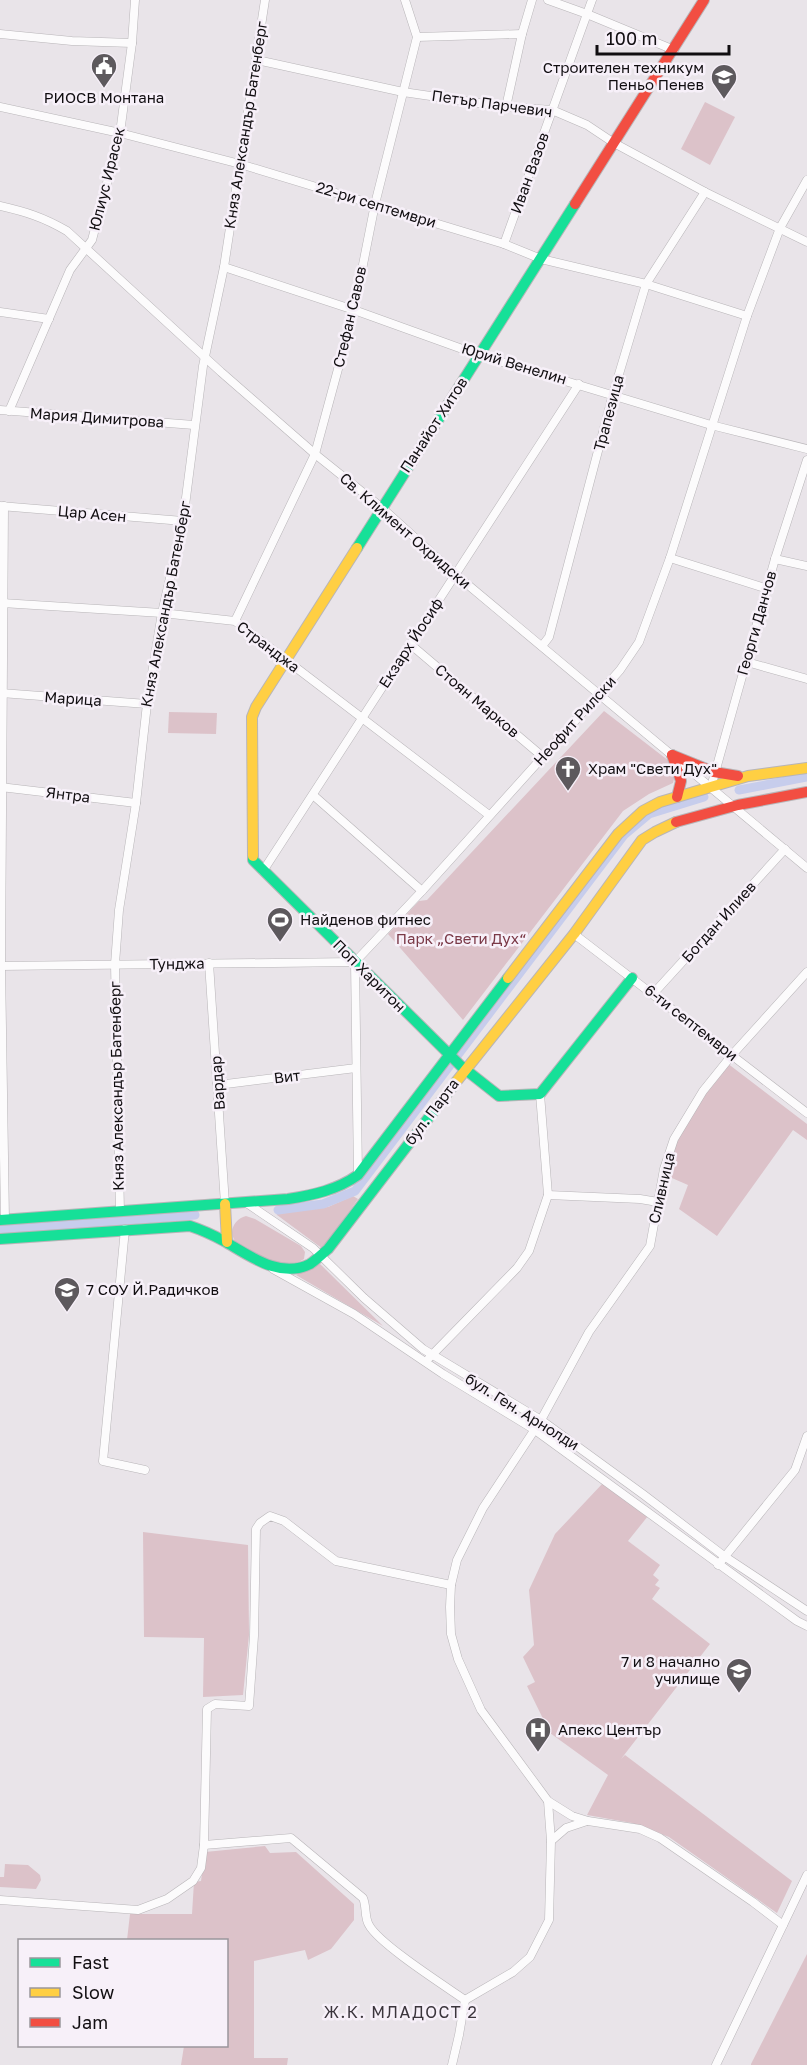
<svg xmlns="http://www.w3.org/2000/svg" width="807" height="2065" viewBox="0 0 807 2065" font-family="'Golos Text',sans-serif">
	<rect width="100%" height="100%" fill="#e9e4e9"/>
	<!-- green -->
	<g fill="#dcc2c9">
		<polygon points="705,102 735,117 710,165 681,149"/>
		<polygon points="604,711 669,761 675,775 673,783 649,794 623,811 463,1020 388,934 419,901 427,900"/>
		<polygon points="169,712 217,713 216,734 168,733"/>
		<polygon points="727,1063 807,1124 807,1140 793,1130 717,1236 679,1209 688,1185 665,1175 683,1124"/>
		<polygon points="353,1196 358,1199 323,1249 277,1215 276,1212 328,1207"/>
		<path d="M246,1216L255,1219L301,1246L305,1252L304,1259C287,1271 267,1260 251,1251C246,1249 238,1246 235,1241C228,1230 235,1219 246,1216Z"/>
		<polygon points="320,1264 383,1326 296,1275"/>
		<polygon points="603,1483 648,1516 628,1541 660,1565 653,1575 659,1580 655,1585 660,1588 652,1599 710,1644 621,1759 625,1755 792,1881 777,1913 669,1837 632,1823 587,1815 608,1775 550,1733 527,1686 535,1682 523,1657 534,1645 529,1590 555,1534"/>
		<polygon points="143,1532 248,1545 249,1635 243,1695 203,1697 204,1638 144,1637"/>
		<polygon points="265,1846 270,1853 296,1852 354,1904 354,1920 331,1949 308,1960 305,1950 254,1961 254,2058 288,2058 287,2065 181,2065 184,2046 226,2046 226,1940 127,1940 130,1914 192,1914 194,1882 201,1881 205,1852"/>
		<polygon points="5,1864 28,1865 40,1875 41,1880 36,1889 0,1887 0,1877 4,1877"/>
		<polygon points="807,1954 807,2065 751,2065 751,2064"/>
	</g>
	<g fill="none" stroke-linecap="round" stroke-linejoin="round">
		<!-- canal -->
		<g stroke="#c7cdec" stroke-width="9">
			<polyline points="739,790 807,777"/>
			<polyline points="278,1210 323,1204 355,1191 624,835 649,814 704,797"/>
			<polyline points="0,1230 195,1215"/>
		</g>
		<!-- street casing -->
		<g stroke="#b8b5b8" stroke-width="9">
			<g id="street">
				<polyline points="548,0 587,14 674,50"/>
				<polyline points="0,34 72,41 132,43"/>
				<polyline points="522,34 532,0"/>
				<polyline points="417,37 522,34 506,107"/>
				<polyline points="257,60 403,92 506,107 552,110 587,125 614,143 705,192 807,242"/>
				<polyline points="0,107 120,133 240,164 504,244 541,259 646,284 747,316"/>
				<path d="M0,206C26,212 43,217 67,231L221,372L315,454L381,507L455,574L807,868"/>
				<polyline points="504,244 592,0"/>
				<polyline points="224,267 354,310 479,355 711,425 807,449"/>
				<polyline points="0,312 49,319"/>
				<polyline points="0,410 194,425"/>
				<polyline points="9,411 70,270 92,240 120,133 132,43 135,0"/>
				<polyline points="0,506 183,521"/>
				<polyline points="4,506 1,966 5,1220"/>
				<polyline points="670,558 768,589"/>
				<polyline points="775,559 807,566"/>
				<polyline points="2,603 162,613 235,621 489,815"/>
				<polyline points="235,621 315,454 354,310 375,204 417,37 405,0"/>
				<polyline points="410,644 543,757"/>
				<polyline points="542,646 549,637 613,394 646,284 705,192"/>
				<polyline points="747,662 807,679"/>
				<polyline points="1,693 147,704"/>
				<polyline points="0,787 136,803"/>
				<polyline points="711,787 775,559 807,460"/>
				<polyline points="313,795 422,891"/>
				<polyline points="263,871 579,384"/>
				<polyline points="574,934 807,1113"/>
				<polyline points="209,963 225,1204"/>
				<polyline points="0,966 355,962"/>
				<polyline points="653,994 785,849"/>
				<polyline points="218,1085 356,1068"/>
				<polyline points="358,1175 355,962 422,891 566,731 620,670 639,642 670,558 747,316 780,228 807,180"/>
				<polyline points="548,1195 640,1199 658,1202"/>
				<polyline points="245,1202 313,1248 364,1298 423,1349 541,1420 644,1495 724,1556 807,1611"/>
				<polyline points="120,1212 115,964 119,910 136,803 147,704 162,613 183,521 203,366 224,267 265,0"/>
				<polyline points="125,1229 103,1461 145,1470"/>
				<polyline points="273,1269 354,1314 443,1374 535,1430 797,1621 807,1626"/>
				<polyline points="429,1358 517,1268 529,1251 548,1195 540,1094"/>
				<polyline points="718,1565 795,1470 807,1436"/>
				<polyline points="551,1841 566,1828 587,1821"/>
				<path d="M204,1845L291,1838L363,1898C367,1907 364,1917 369,1925C379,1944 445,1986 465,2000L459,2035L452,2065"/>
				<polyline points="0,1900 138,1910 167,1899 193,1881 201,1868 204,1845 207,1709 215,1704 249,1706 254,1636 256,1529 260,1523 270,1516 284,1521 336,1561 451,1585"/>
				<polyline points="783,1925 753,1902 660,1838 640,1829 588,1821 572,1816 548,1801 481,1710 458,1659 451,1634 450,1607 451,1585 457,1560 483,1508 541,1420 589,1332 650,1246 664,1169 674,1139 703,1091 732,1055 807,972"/>
				<polyline points="465,2000 513,1972 530,1957 549,1920 551,1841 548,1801"/>
				<polyline points="716,2065 807,1875"/>
			</g>
		</g>
		<!-- fast casing -->
		<g stroke="#b8b5b8" stroke-width="12">
			<g id="fast">
				<polyline points="357,548 575,204"/>
				<polyline points="253,856 253,860 461,1066 499,1096 540,1094 632,978"/>
				<path d="M0,1220L288,1199C313,1195 337,1190 358,1175L508,978"/>
				<path d="M0,1239L190,1226C202,1230 213,1235 224,1241C250,1256 280,1279 310,1264C316,1260 322,1254 328,1249L456,1082"/>
			</g>
		</g>
		<!-- slow casing -->
		<g stroke="#b8b5b8" stroke-width="12">
			<g id="slow">
				<polyline points="253,856 252,717 256,707 357,548"/>
				<polyline points="508,978 618,834 643,811 660,802 748,776 807,768"/>
				<polyline points="456,1082 574,934 642,840 655,832 676,822"/>
				<polyline points="225,1204 227,1242"/>
			</g>
		</g>
		<!-- jam casing -->
		<g stroke="#b8b5b8" stroke-width="12">
			<g id="jam">
				<polyline points="575,204 704,0"/>
				<polyline points="672,755 714,772 738,776"/>
				<polyline points="672,755 681,781 677,797"/>
				<polyline points="676,822 738,805 807,792"/>
			</g>
		</g>
		<!-- street -->
		<use href="#street" stroke="#fcfbfc" stroke-width="8"/>
		<!-- fast -->
		<use href="#fast" stroke="#16e098" stroke-width="10"/>
		<!-- slow -->
		<use href="#slow" stroke="#ffcf43" stroke-width="10"/>
		<!-- jam -->
		<use href="#jam" stroke="#f24e42" stroke-width="10"/>
	</g>
	<!-- icons -->
	<defs>
		<g id="civic-pin" transform="scale(1.35)"><path d="M0 17L-7.5 6A9.5 9.5 0 1 1 7.5 6Z" fill="#5d595d" stroke="#f7f0f9"/><path d="M-.6-6.5H3V-4.5H.6V-3L4-1V1h2V6H-6V1h2V-1L-.6-3ZM-1.2 2.5V6h2.4V2.5Z" fill="#fff"/></g>
		<g id="school-pin" transform="scale(1.35)"><path d="M0 17L-7.5 6A9.5 9.5 0 1 1 7.5 6Z" fill="#5d595d" stroke="#f7f0f9"/><path d="M0-5L7-2L0 1L-7-2ZM-4 1L0 2.5L4 1V4Q0 6-4 4Z" fill="#fff"/></g>
		<g id="church-pin" transform="scale(1.35)"><path d="M0 17L-7.5 6A9.5 9.5 0 1 1 7.5 6Z" fill="#5d595d" stroke="#f7f0f9"/><path d="M-1.2-6h2.4v3.5h3.3v2.4h-3.3V6h-2.4V-.1h-3.3v-2.4h3.3Z" fill="#fff"/></g>
		<g id="stadium-pin" transform="scale(1.35)"><path d="M0 17L-7.5 6A9.5 9.5 0 1 1 7.5 6Z" fill="#5d595d" stroke="#f7f0f9"/><path d="M0-5a6.5 5 0 1 0 0 10a6.5 5 0 1 0 0-10ZM-3.5-1.8h7v3.6h-7Z" fill="#fff"/></g>
		<g id="hospital-pin" transform="scale(1.35)"><path d="M0 17L-7.5 6A9.5 9.5 0 1 1 7.5 6Z" fill="#5d595d" stroke="#f7f0f9"/><path d="M-5-5h3v3.5h4V-5h3V5h-3V1.5h-4V5h-3Z" fill="#fff"/></g>
	</defs>
	<g fill-rule="evenodd">
		<use href="#civic-pin" x="104" y="66"/>
		<use href="#school-pin" x="724" y="77"/>
		<use href="#church-pin" x="568" y="769"/>
		<use href="#stadium-pin" x="280" y="920"/>
		<use href="#school-pin" x="67" y="1290"/>
		<use href="#school-pin" x="739" y="1671"/>
		<use href="#hospital-pin" x="538" y="1730"/>
	</g>
	<g text-anchor="middle" stroke-width="5" stroke-linejoin="round" paint-order="stroke">
		<!-- poi labels -->
		<g font-size="15" fill="#110e11" stroke="#f7f0f9" text-anchor="start">
			<text x="704" y="73" text-anchor="end">Строителен техникум<tspan x="704" dy="17">Пеньо Пенев</tspan></text>
			<text x="104" y="103" text-anchor="middle">РИОСВ Монтана</text>
			<text x="588" y="774">Храм "Свети Дух"</text>
			<text x="300" y="925">Найденов фитнес</text>
			<text x="86" y="1295">7 СОУ Й.Радичков</text>
			<text x="720" y="1667" text-anchor="end">7 и 8 начално<tspan x="720" dy="17">училище</tspan></text>
			<text x="558" y="1735">Апекс Център</text>
		</g>
		<!-- street labels -->
		<g font-size="15" fill="#110e11" stroke="#f7f0f9">
			<text transform="translate(492 104) rotate(8)" y="5">Петър Парчевич</text>
			<text transform="translate(246 125) rotate(-81)" y="5">Княз Александър Батенберг</text>
			<text transform="translate(530 173) rotate(-70)" y="5">Иван Вазов</text>
			<text transform="translate(107 179) rotate(-76)" y="5">Юлиус Ирасек</text>
			<text transform="translate(376 205) rotate(17)" y="5">22-ри септември</text>
			<text transform="translate(350 317) rotate(-77)" y="5">Стефан Савов</text>
			<text transform="translate(514 364) rotate(17)" y="5">Юрий Венелин</text>
			<text transform="translate(609 413) rotate(-75)" y="5">Трапезица</text>
			<text transform="translate(97 418) rotate(4)" y="5">Мария Димитрова</text>
			<text transform="translate(434 425) rotate(-57)" y="5">Панайот Хитов</text>
			<text transform="translate(92 514) rotate(5)" y="5">Цар Асен</text>
			<text transform="translate(405 531) rotate(41)" y="5">Св. Климент Охридски</text>
			<text transform="translate(166 604) rotate(-79)" y="5">Княз Александър Батенберг</text>
			<text transform="translate(757 623) rotate(-74)" y="5">Георги Данчов</text>
			<text transform="translate(411 643) rotate(-57)" y="5">Екзарх Йосиф</text>
			<text transform="translate(268 647) rotate(37)" y="5">Странджа</text>
			<text transform="translate(73 699) rotate(4)" y="5">Марица</text>
			<text transform="translate(477 701) rotate(40)" y="5">Стоян Марков</text>
			<text transform="translate(575 721) rotate(-48)" y="5">Неофит Рилски</text>
			<text transform="translate(68 795) rotate(7)" y="5">Янтра</text>
			<text transform="translate(719 922) rotate(-48)" y="5">Богдан Илиев</text>
			<text transform="translate(177 964) rotate(-1)" y="5">Тунджа</text>
			<text transform="translate(369 976) rotate(45)" y="5">Поп Харитон</text>
			<text transform="translate(691 1023) rotate(38)" y="5">6-ти септември</text>
			<text transform="translate(287 1077) rotate(-7)" y="5">Вит</text>
			<text transform="translate(218 1083) rotate(-94)" y="5">Вардар</text>
			<text transform="translate(117 1086) rotate(-91)" y="5">Княз Александър Батенберг</text>
			<text transform="translate(432 1112) rotate(-53)" y="5">бул. Парта</text>
			<text transform="translate(662 1188) rotate(-77)" y="5">Сливница</text>
			<text transform="translate(522 1412) rotate(32)" y="5">бул. Ген. Арнолди</text>
		</g>
		<!-- park labels -->
		<g font-size="15" fill="#7a3947" stroke="#f7f0f9">
			<text x="461" y="944">Парк „Свети Дух“</text>
		</g>
		<!-- neighbourhood labels -->
		<g font-size="16" letter-spacing="1.5" fill="#3b353c" stroke="#f7f0f9">
			<text x="401" y="2018">Ж.К. МЛАДОСТ 2</text>
		</g>
	</g>
	<!-- legend -->
	<rect x="18" y="1939" width="210" height="108" fill="#f7f0f9" stroke="#9b969c" stroke-width="1.5"/>
	<rect x="30" y="1958" width="30" height="9" fill="#16e098" stroke="#9b969c" stroke-width="1.5"/>
	<text x="72" y="1969" font-size="18" fill="#110e11">Fast</text>
	<rect x="30" y="1988" width="30" height="9" fill="#ffcf43" stroke="#9b969c" stroke-width="1.5"/>
	<text x="72" y="1999" font-size="18" fill="#110e11">Slow</text>
	<rect x="30" y="2018" width="30" height="9" fill="#f24e42" stroke="#9b969c" stroke-width="1.5"/>
	<text x="72" y="2029" font-size="18" fill="#110e11">Jam</text>
	<!-- scale -->
	<path d="M597 45v9h132v-9" fill="none" stroke="#110e11" stroke-width="3"/>
	<text x="606" y="45" font-size="18" fill="#110e11" stroke="#f7f0f9" stroke-width="4.5" paint-order="stroke">100 m</text>
</svg>
